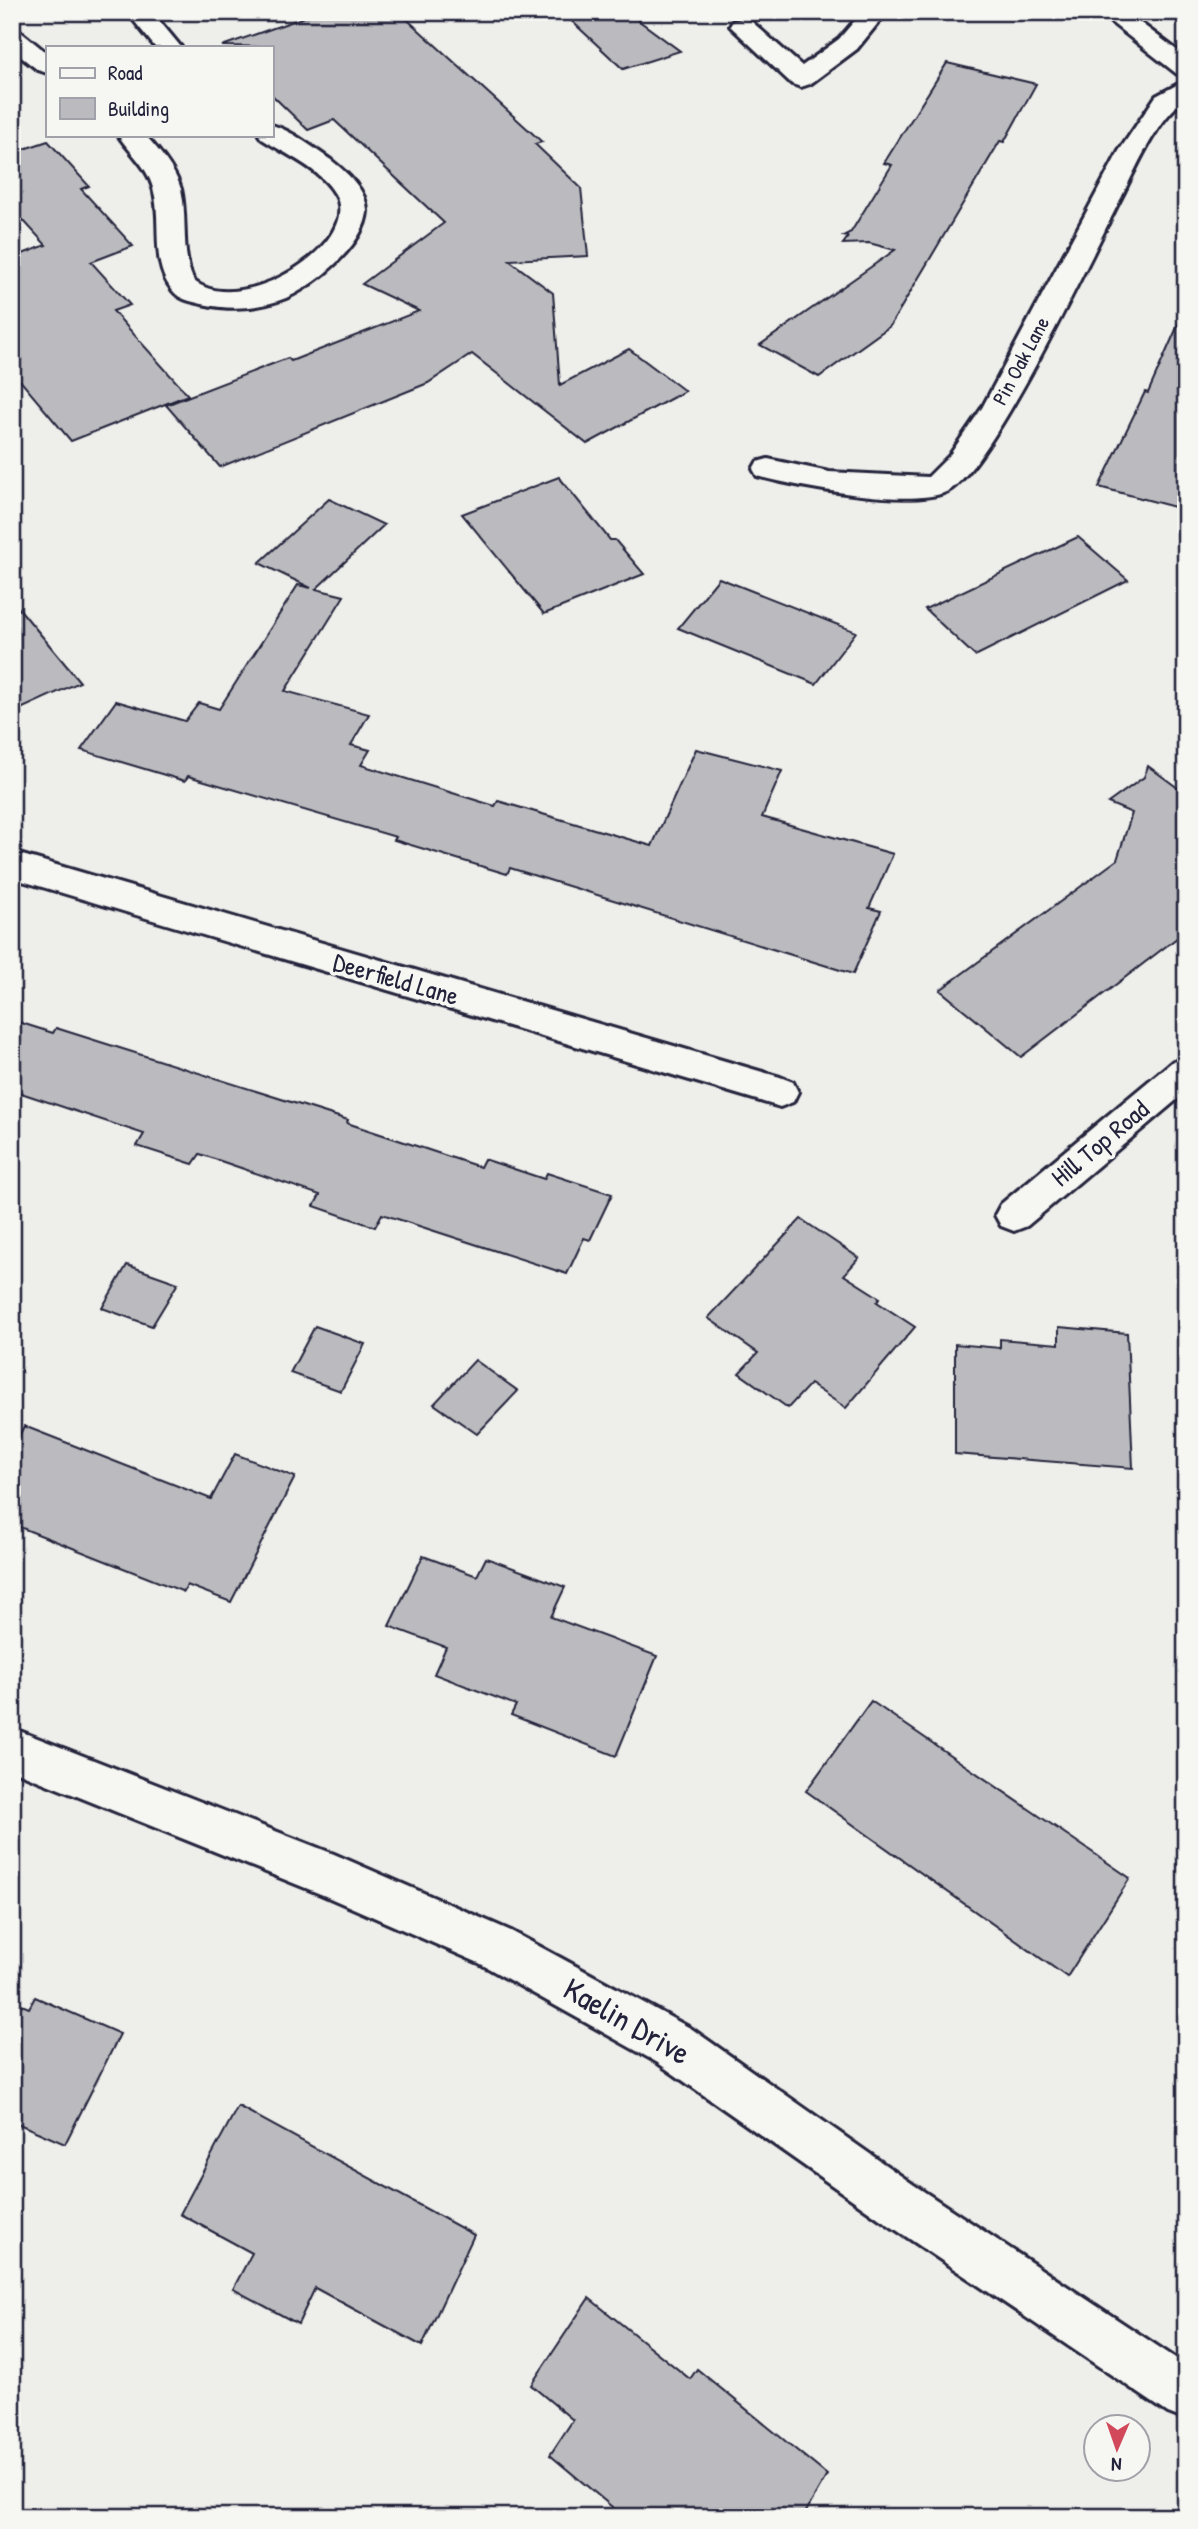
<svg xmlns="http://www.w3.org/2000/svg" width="1198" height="2529" viewBox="0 0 1198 2529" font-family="'Patrick Hand',sans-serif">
	<rect width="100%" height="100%" fill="#eeeeeb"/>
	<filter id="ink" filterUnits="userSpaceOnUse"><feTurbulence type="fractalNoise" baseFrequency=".0143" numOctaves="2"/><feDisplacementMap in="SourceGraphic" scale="14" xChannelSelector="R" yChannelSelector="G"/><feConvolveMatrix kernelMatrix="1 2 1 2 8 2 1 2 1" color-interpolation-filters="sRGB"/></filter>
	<g filter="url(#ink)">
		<!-- building -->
		<g fill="#bbbbbf" stroke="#22223b" stroke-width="2">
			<polygon points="319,12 399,12 542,142 535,144 581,188 588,256 509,260 553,293 560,385 629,349 685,391 587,444 472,354 428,383 220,467 166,405 288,358 291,361 419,311 362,284 444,223 334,120 308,130 271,94 271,47 222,46"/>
			<polygon points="562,12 627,12 680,51 623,69"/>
			<polygon points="947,63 1036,84 1004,142 1000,141 890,326 819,377 760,345 895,250 869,243 843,244 848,237 843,236 851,232 892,165 884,163"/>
			<polygon points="48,141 89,186 81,189 133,246 91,262 130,305 113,311 188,395 71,441 12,371 12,258 46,245 12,208 12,153"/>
			<polygon points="1186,307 1186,510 1099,487 1145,392 1148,393"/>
			<polygon points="559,477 610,540 615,540 644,574 544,614 462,514"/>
			<polygon points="329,499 384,525 316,589 344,596 285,691 369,714 351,745 370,750 361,765 495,806 498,801 652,846 696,749 782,771 762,817 893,854 869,908 881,911 853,974 510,868 507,874 394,840 396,837 188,776 185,781 81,750 116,701 185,721 199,703 219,709 298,585 311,588 259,563"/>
			<polygon points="1078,537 1128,580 975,656 925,609"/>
			<polygon points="719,578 856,632 816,684 678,628"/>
			<polygon points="12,600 80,682 12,713"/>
			<polygon points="1148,766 1186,794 1186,931 1021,1057 940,990 1117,860 1132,813 1108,803 1144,777"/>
			<polygon points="12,1020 53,1033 56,1028 348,1120 347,1123 480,1167 484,1159 544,1179 547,1173 612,1194 590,1240 584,1238 567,1274 382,1214 375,1227 314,1206 320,1195 200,1154 193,1164 137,1146 144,1134 12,1090"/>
			<polygon points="801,1219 859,1258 844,1275 880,1298 877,1302 915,1327 846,1408 810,1384 788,1408 739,1373 758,1353 708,1318"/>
			<polygon points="127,1265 178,1283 152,1326 102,1308"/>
			<polygon points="315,1326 365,1344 341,1391 290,1373"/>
			<polygon points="1059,1327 1127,1333 1133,1468 955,1454 955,1344 1000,1348 1000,1339 1059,1344"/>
			<polygon points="475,1360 518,1391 477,1434 434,1404"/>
			<polygon points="24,1426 211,1499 235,1454 295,1477 231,1602 187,1585 184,1592 12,1524 12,1450"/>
			<polygon points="423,1556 477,1576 486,1558 565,1587 551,1617 657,1656 616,1756 511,1715 516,1705 434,1674 446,1647 389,1626"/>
			<polygon points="871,1701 1130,1878 1067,1977 806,1791"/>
			<polygon points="35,1997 120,2034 65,2144 12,2121 12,2001 29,2008"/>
			<polygon points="238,2106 474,2235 422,2346 315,2288 298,2324 233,2289 252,2253 180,2214"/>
			<polygon points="589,2298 690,2379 697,2369 827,2475 803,2517 624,2517 550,2455 573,2420 531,2385"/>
		</g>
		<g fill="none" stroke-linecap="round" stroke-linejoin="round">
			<!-- minor casing -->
			<g stroke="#22223b" stroke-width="6">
				<g id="minor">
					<polygon points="127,12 152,12 181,47 155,47"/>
					<polygon points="862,12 887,12 857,49 810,84 801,87 792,84 730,26 733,21 742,19 751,21 802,66 839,39"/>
					<polygon points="1098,12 1126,12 1186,57 1186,77 1177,74"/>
					<polygon points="12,30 21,32 47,53 47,73 38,70 12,50"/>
					<path d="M1186,80V99C1158,117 1137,166 1122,196C1095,248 990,473 946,492C908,508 799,487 757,476L753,469L757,462L768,459L829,472L928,477L949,456L982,408L1119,151L1156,96Z"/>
					<path d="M271,125C292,130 313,148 331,160C346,172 367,190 367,211C365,245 314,286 286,298C259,309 229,310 202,304C191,301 180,300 173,291C149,263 163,221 153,188C147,166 130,153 118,135H145C159,150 175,169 181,189C188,219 180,253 194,281C242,319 364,242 335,194C321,169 285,154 262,139L259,135H271Z"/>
					<polygon points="12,852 780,1077 793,1082 798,1092 793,1102 780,1107 12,878"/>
					<polygon points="1186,1057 1186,1092 1027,1226 1014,1231 1001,1226 995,1215 1001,1204 1173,1061"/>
					<polygon points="12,1728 334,1854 511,1931 692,2029 914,2185 1186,2365 1186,2420 1168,2413 880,2219 658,2063 479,1963 323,1895 12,1770"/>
				</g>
			</g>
			<!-- minor -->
			<use href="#minor" fill="#f6f6f2" fill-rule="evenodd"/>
		</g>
	</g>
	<g text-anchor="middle" stroke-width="7" stroke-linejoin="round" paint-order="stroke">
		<!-- far-street labels -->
		<g font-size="21" fill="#22223b" stroke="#f6f6f2">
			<text transform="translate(1021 361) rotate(-62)" y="7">Pin Oak Lane</text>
		</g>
		<!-- street labels -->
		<g font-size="26" fill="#22223b" stroke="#f6f6f2">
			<text transform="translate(396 979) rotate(16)" y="9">Deerfield Lane</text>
			<text transform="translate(1100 1143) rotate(-40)" y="9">Hill Top Road</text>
		</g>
		<!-- near-street labels -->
		<g font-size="32" fill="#22223b" stroke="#f6f6f2">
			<text transform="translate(627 2021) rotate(30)" y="11">Kaelin Drive</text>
		</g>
	</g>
	<!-- margin -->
	<rect width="1198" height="2529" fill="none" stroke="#f6f6f2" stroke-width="42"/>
	<rect x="21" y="21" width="1156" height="2487" fill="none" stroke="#22223b" stroke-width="2.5" filter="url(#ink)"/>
	<!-- legend -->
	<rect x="46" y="46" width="228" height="91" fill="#f6f6f2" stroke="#a1a1a9" stroke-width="2"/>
	<rect x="60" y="68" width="35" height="10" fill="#f6f6f2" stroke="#a1a1a9" stroke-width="2"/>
	<text x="108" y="80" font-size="21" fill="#22223b">Road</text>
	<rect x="60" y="98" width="35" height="21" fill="#bbbbbf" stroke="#a1a1a9" stroke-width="2"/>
	<text x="108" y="116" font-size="21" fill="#22223b">Building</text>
	<!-- north arrow -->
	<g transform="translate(1117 2448) rotate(182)"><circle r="33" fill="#f6f6f2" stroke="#a1a1a9" stroke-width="2"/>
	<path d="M0-5L12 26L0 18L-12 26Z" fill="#d1495b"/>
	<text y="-10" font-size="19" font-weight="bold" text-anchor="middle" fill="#22223b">N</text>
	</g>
</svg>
